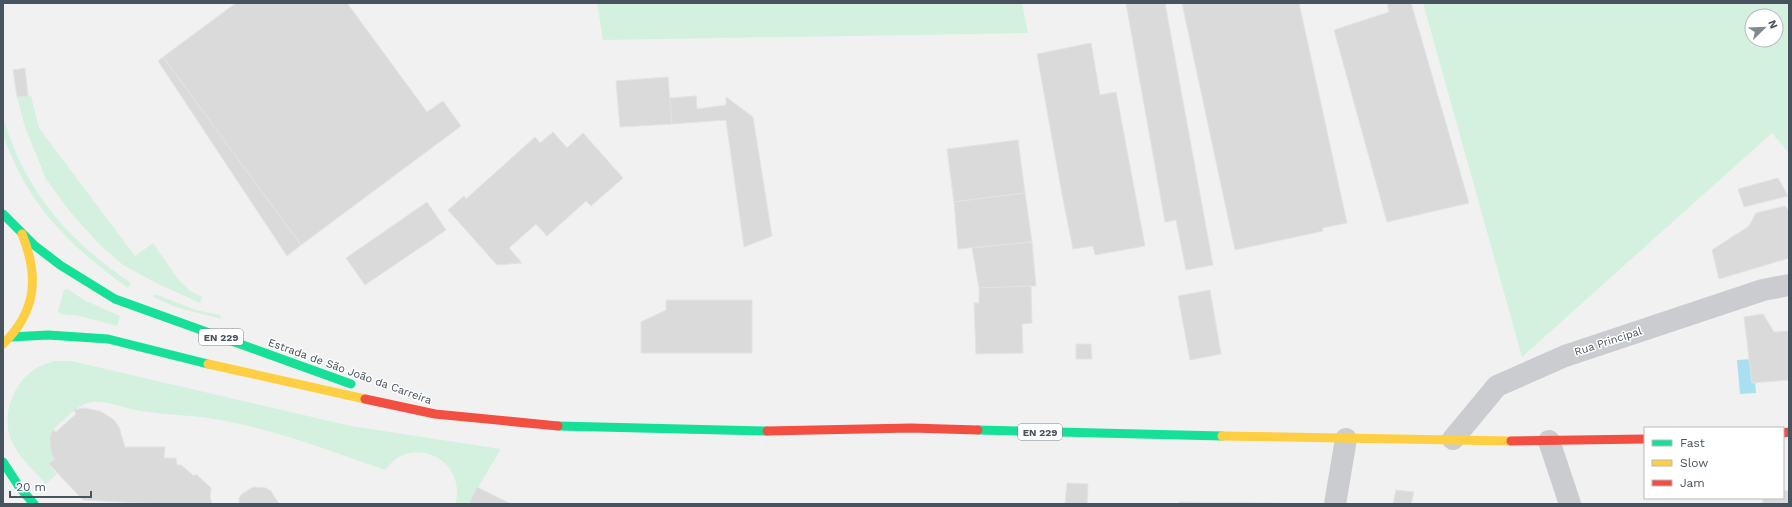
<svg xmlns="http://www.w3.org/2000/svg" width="1792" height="507" viewBox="0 0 1792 507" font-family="'Work Sans',sans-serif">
	<rect width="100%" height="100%" fill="#f1f1f1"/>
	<!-- green -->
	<g fill="#d4f1e0" fill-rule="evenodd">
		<polygon points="597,3 1022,3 1028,33 603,40"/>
		<path d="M1423,3H1789V153L1772,133L1522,357ZM1752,16H1776V40H1752Z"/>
		<polygon points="31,96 39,128 135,256 153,243 178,279 189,290 202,297 200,303 156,283 123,265 99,244 71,213 46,179 25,127 17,97"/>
		<path d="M3,116C24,191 68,240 131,283L128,288C79,253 35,213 12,157C9,150 4,141 3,134C2,128 3,122 3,116Z"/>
		<polygon points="68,289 84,300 120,316 117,326 80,316 61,314 58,311 64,290"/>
		<polygon points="155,294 196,310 220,315 221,319 175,307 153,297"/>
		<path d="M54,361H71L351,426L501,449L468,504H455C465,474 437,445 406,454C397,456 391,463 385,470C330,451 276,430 220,420C194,415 167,415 141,411C127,409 101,398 88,403C75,407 66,418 57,426C47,435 48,449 55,459L49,465L57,474L46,484C35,472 22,460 14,446C0,422 10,388 32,371C38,366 46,364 54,361Z"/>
	</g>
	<!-- water -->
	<polygon fill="#a8e0f0" points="1753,359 1756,393 1740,394 1737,360"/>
	<!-- building -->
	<g fill="#dadadb" stroke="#e2e3e4">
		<polygon points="236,3 347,3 427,112 443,101 461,126 301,245 163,57"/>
		<polygon points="1126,3 1165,3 1213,265 1186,270 1176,220 1165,222"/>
		<polygon points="1182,3 1299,3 1347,223 1322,228 1323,231 1235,250"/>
		<polygon points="1387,3 1411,3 1469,203 1387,222 1334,30 1389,12"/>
		<polygon points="1091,43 1100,95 1116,92 1145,246 1095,255 1093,246 1073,249 1062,194 1037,54"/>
		<polygon points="163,57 301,245 287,256 158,61"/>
		<polygon points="25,68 28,96 17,97 13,70"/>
		<polygon points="668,77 672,124 620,127 616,81"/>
		<polygon points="696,96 697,109 726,105 726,97 753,117 772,236 744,247 726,120 672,124 670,98"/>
		<polygon points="553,132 567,148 583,133 623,178 591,206 586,201 547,236 536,224 509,248 522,263 497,265 448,210 464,196 466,199 535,137 540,143"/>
		<polygon points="1018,140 1025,193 954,202 947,149"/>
		<polygon points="1778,178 1788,196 1744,207 1738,189"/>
		<polygon points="1025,193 1032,242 958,249 954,202"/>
		<polygon points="427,202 446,230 365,285 346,258"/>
		<polygon points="1785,206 1789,211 1789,258 1719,279 1712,250 1749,226 1756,213"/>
		<polygon points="1032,242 1036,286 979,288 972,248"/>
		<polygon points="1031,286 1032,323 1022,324 1023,353 976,354 974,303 979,303 979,288"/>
		<polygon points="1210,290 1221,354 1190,360 1178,296"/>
		<polygon points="666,300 752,300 752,353 641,353 641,322 666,310"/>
		<polygon points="1763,314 1774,332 1789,331 1789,380 1752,383 1744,317"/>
		<polygon points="1076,344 1091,344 1092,359 1076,359"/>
		<polygon points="83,408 100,411 114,420 119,427 125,447 165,447 164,458 176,458 177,465 181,465 194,476 196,474 211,488 210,497 212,504 229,504 161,504 83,500 49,464 55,459 52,455 50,446 50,437 53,430 56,432 76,414 74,410"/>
		<polygon points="1067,483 1088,484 1087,504 1065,504"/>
		<polygon points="253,487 266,488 271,491 279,504 239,504 239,498 242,494"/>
		<polygon points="477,487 511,504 469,504"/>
		<polygon points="1396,490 1414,492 1411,504 1393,504"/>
		<polygon points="1783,491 1789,491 1789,504 1763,504 1762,498 1783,498"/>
		<polygon points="1179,502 1279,503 1279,504 1179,504"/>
	</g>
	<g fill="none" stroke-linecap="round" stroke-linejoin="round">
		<!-- street -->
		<g stroke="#cacccf" stroke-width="22">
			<polyline points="1453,439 1497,386 1565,356 1763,290 1789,285"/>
			<polyline points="1549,441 1570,504"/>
			<polyline points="1335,504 1346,439"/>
		</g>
		<!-- fast -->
		<g stroke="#16e098" stroke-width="9">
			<polyline points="3,214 34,245 60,265 115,299 351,384"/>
			<polyline points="11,337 48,335 108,339 208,364"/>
			<polyline points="558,426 767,431"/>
			<polyline points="978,430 1222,436"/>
			<polyline points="3,462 20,488 34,504"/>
		</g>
		<!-- slow -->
		<g stroke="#ffcf43" stroke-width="9">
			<path d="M3,344C37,311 39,276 22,234"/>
			<polyline points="208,364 365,399"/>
			<polyline points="1222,436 1511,441"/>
		</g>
		<!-- jam -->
		<g stroke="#f24e42" stroke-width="9">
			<polyline points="365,399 435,414 558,426"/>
			<polyline points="767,431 911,428 978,430"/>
			<polyline points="1783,433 1789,432"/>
			<polyline points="1511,441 1645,439"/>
		</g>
	</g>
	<g text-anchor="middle" stroke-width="3" stroke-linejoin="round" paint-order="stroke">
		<!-- shield labels -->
		<g fill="#fff" stroke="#7e878e" stroke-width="1">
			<rect x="199" y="329" width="44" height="16" rx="3"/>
			<rect x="1018" y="424" width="44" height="16" rx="3"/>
		</g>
		<g font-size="10" font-weight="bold" fill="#47535e">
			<text x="221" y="341">EN 229</text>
			<text x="1040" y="436">EN 229</text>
		</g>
		<!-- street labels -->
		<g font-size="11" fill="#47535e" stroke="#fff">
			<text transform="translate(1608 341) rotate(-18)" y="4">Rua Principal</text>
			<text transform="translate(350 371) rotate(20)" y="4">Estrada de São João da Carreira</text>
		</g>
	</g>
	<!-- border -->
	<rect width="1792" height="507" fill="none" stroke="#47535e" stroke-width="8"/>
	<!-- legend -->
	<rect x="1644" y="427" width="140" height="72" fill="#ffffff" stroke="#b5babf"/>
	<rect x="1652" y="440" width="20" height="6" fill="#16e098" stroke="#b5babf"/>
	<text x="1680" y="447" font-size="12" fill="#47535e">Fast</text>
	<rect x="1652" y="460" width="20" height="6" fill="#ffcf43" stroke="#b5babf"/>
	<text x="1680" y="467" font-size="12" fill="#47535e">Slow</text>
	<rect x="1652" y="480" width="20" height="6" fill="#f24e42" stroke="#b5babf"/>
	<text x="1680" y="487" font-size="12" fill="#47535e">Jam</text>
	<!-- north arrow -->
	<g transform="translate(1764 28) rotate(67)"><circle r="19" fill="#ffffff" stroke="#b5babf"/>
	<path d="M0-3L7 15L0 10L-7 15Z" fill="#828a91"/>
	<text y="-6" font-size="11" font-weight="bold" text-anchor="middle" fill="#47535e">N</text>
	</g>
	<!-- scale -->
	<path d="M10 491v6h81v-6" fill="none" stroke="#47535e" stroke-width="2"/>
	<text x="16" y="491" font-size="12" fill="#47535e" stroke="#ffffff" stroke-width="3" paint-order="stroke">20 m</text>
</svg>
